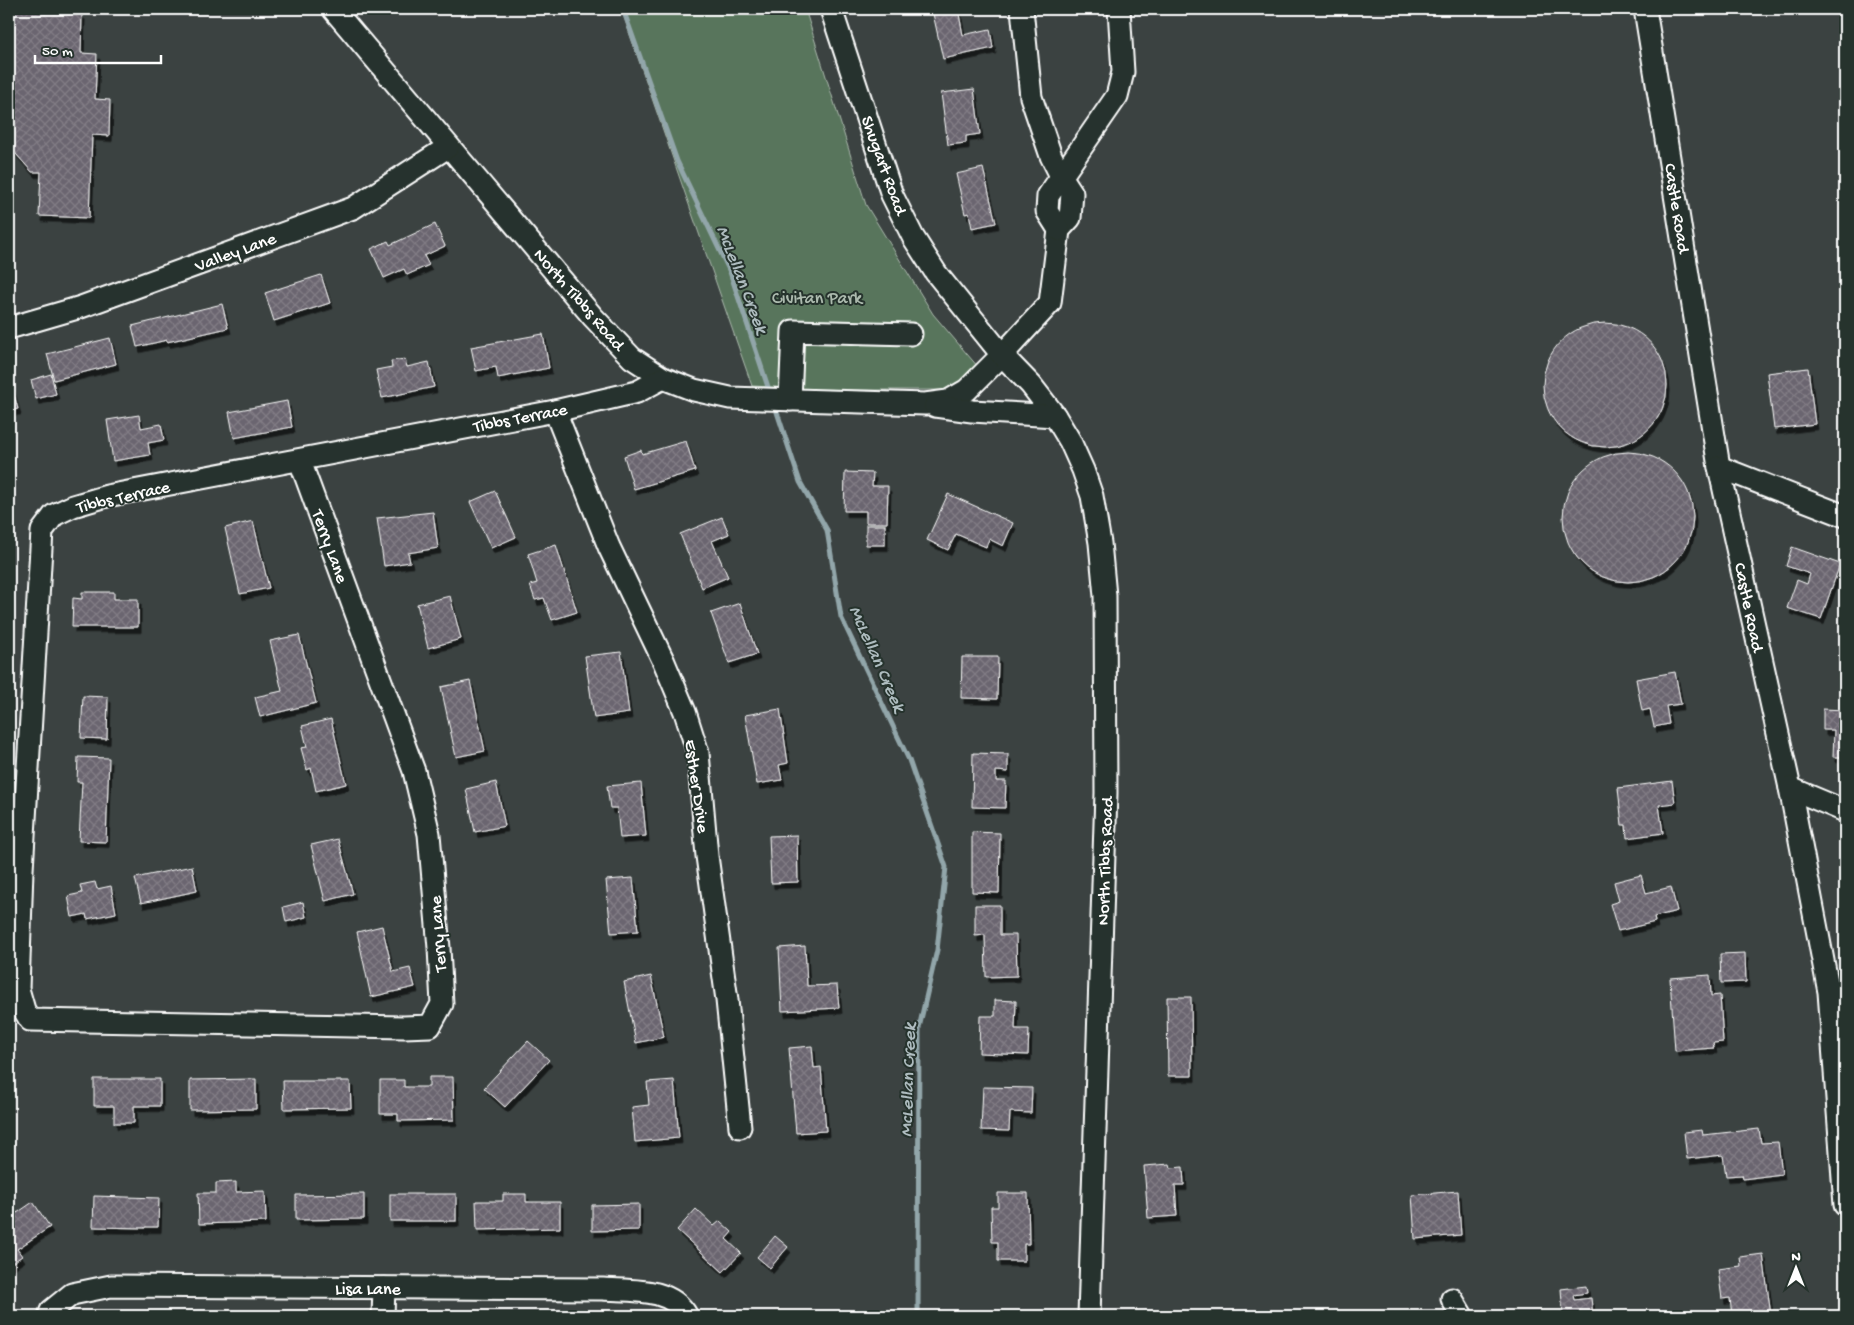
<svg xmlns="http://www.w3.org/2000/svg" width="1854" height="1325" viewBox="0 0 1854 1325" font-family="'Gochi Hand',sans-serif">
	<defs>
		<pattern id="building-cross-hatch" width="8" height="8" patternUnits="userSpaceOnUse" patternTransform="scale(1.25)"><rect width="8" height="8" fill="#6b656f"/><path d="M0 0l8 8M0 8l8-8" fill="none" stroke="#817c85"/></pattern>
		<filter id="shadow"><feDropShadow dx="3" dy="5.5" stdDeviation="0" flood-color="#0009"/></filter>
	</defs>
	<rect width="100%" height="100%" fill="#3b4241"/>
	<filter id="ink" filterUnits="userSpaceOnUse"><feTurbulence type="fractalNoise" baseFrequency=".02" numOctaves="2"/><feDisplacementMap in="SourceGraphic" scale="10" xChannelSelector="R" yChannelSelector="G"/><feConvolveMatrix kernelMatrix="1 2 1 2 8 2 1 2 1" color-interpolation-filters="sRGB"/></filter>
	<g filter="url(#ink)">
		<!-- park -->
		<polygon fill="#58755c" stroke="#acbaae" points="621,9 805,9 866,205 933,314 984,374 980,392 939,390 826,390 752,386"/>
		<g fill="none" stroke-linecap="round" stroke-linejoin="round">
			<!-- stream -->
			<g stroke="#92a6aa" stroke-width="5">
				<polyline points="623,9 677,161 730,272 770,393"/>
				<polyline points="775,406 800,482 827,530 841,617 909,760 946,867 937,950 919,1028 918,1316"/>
			</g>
		</g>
		<!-- building -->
		<g fill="url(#building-cross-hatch)" stroke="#fff" filter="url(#shadow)">
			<polygon points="19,9 67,9 67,14 82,14 81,53 97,54 95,99 110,100 109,136 92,135 89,218 39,216 41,172 32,172 9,146 9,10 19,11"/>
			<polygon points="932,9 958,9 963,35 990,29 993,48 943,59"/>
			<polygon points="974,89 980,134 966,136 966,143 948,145 941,93"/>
			<polygon points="983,168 996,223 972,228 969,213 965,214 956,174"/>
			<polygon points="435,224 445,246 424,256 429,265 407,275 404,269 384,278 371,249 388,241 390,245"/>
			<polygon points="321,275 330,303 274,321 265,293"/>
			<polygon points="222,304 228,328 167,342 167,340 137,347 132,326"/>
			<circle cx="1605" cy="385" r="62"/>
			<polygon points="543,334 549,368 498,378 496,367 476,371 471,347"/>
			<polygon points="110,338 116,364 54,380 47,354"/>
			<polygon points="405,359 407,367 429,362 434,387 382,398 376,370 392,367 391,361"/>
			<polygon points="1808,368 1815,424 1774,429 1767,373"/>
			<polygon points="51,374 56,394 36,399 31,380"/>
			<polygon points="9,377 18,409 9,411"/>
			<polygon points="287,401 292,427 234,438 229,412"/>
			<polygon points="139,415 141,428 161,424 164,440 148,443 150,455 113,461 107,420"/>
			<polygon points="686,441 695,471 634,489 624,456 641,450 642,454"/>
			<circle cx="1628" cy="517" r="65"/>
			<polygon points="845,472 873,473 872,486 888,486 887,523 866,523 866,511 844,511"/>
			<polygon points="495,491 516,537 491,548 470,502"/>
			<polygon points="948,494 1013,523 1003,546 989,539 986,547 956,534 948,550 927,540"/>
			<polygon points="433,512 438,548 408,553 410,562 384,566 377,518"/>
			<polygon points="722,517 729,534 712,541 728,577 702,588 680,534"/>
			<polygon points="253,521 269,588 240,594 225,528"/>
			<rect x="866" y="525" width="19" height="20"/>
			<polygon points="556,545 577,612 552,620 544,598 535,600 530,585 537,583 528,554"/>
			<polygon points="1792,547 1840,564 1821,619 1787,608 1797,580 1807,584 1810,574 1786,566"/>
			<polygon points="82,592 114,592 114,599 138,599 138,627 72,627 73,598 82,599"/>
			<polygon points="450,596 461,639 428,648 417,604"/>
			<polygon points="740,603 757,654 729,663 711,613"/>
			<polygon points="299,635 316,703 260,717 255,697 282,691 270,641"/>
			<polygon points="621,652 629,713 594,718 585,656"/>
			<polygon points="962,657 998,657 997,699 961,698"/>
			<polygon points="1675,672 1681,704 1666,706 1669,724 1654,727 1650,709 1642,711 1636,679"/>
			<polygon points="470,681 485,751 456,757 441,687"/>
			<polygon points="83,696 108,697 107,739 81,738"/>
			<polygon points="780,709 788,763 779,765 782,780 757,784 745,715"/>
			<polygon points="1823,709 1845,710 1845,757 1833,757 1834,730 1823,730"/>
			<polygon points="331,719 346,784 316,791 311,768 307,770 301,748 307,747 302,726"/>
			<polygon points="973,753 1008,754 1008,772 996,771 996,781 1006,781 1005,808 972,807"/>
			<polygon points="78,757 109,758 106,842 79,841 82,782 77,782"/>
			<polygon points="1672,781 1675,803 1659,805 1663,833 1627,838 1626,825 1622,825 1618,788"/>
			<polygon points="496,782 505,826 475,832 466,789"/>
			<polygon points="641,783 646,836 620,838 617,808 610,808 607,786"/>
			<polygon points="972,832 1000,833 999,893 972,892"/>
			<polygon points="797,835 798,882 771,883 769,836"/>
			<polygon points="338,839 353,894 325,901 311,845"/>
			<polygon points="192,866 197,891 141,903 135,878"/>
			<polygon points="1641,875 1646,893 1671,887 1677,911 1654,917 1655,922 1618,931 1610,904 1619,901 1614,882"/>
			<polygon points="633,878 638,931 611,933 606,880"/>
			<polygon points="95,882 97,889 111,886 116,913 87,919 86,914 72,917 68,896 82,893 80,885"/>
			<polygon points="303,902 306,917 286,922 283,907"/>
			<polygon points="975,905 1000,905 1000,935 1016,935 1017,976 986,977 985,935 975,936"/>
			<polygon points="382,926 393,972 410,968 415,987 371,997 357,932"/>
			<polygon points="805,946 807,986 837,985 839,1008 782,1011 779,948"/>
			<polygon points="1745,953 1746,982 1721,983 1720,954"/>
			<polygon points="1710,975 1711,996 1720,995 1723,1042 1713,1043 1714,1048 1675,1051 1670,978"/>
			<polygon points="651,976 664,1037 636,1043 624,982"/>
			<polygon points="1167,997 1191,997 1192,1076 1168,1076"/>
			<polygon points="995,1000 1016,1001 1015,1029 1029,1029 1028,1055 979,1053 980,1016 995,1016"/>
			<polygon points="528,1041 549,1060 505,1107 484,1088"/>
			<polygon points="812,1046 814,1068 821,1067 826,1131 796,1133 789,1048"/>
			<polygon points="429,1077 453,1077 454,1120 398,1121 398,1114 380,1114 380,1080 404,1080 404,1087 429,1087"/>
			<polygon points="94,1079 160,1079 160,1106 134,1106 134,1123 114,1123 114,1106 94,1106"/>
			<polygon points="256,1079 256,1109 190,1110 190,1080"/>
			<polygon points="674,1080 679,1138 635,1142 632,1107 649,1105 647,1082"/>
			<polygon points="283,1081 350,1081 351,1108 284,1109"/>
			<polygon points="983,1087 1032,1088 1031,1113 1010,1112 1009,1131 981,1130"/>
			<polygon points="1759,1129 1761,1143 1778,1142 1782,1174 1743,1179 1742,1175 1726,1176 1723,1155 1687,1159 1684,1132 1702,1130 1703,1135"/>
			<polygon points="1170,1164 1171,1168 1183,1167 1184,1185 1175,1185 1177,1216 1148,1218 1144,1166"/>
			<polygon points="236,1182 236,1192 265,1191 266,1222 199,1224 198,1193 216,1193 216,1183"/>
			<polygon points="1458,1191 1461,1235 1415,1239 1412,1195"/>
			<polygon points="998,1193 1028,1193 1029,1244 1024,1244 1024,1261 998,1261 998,1242 992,1242 991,1207 998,1207"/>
			<polygon points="364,1194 364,1219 296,1220 296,1195"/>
			<rect x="390" y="1194" width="66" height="27"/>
			<polygon points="503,1194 526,1194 526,1202 560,1202 560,1228 477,1230 476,1201 503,1201"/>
			<polygon points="94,1196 159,1198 158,1227 145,1227 145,1228 93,1227"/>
			<polygon points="9,1202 17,1213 33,1202 50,1227 17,1249 22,1256 9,1265"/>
			<polygon points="639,1204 639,1230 592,1231 592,1205"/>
			<polygon points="696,1209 714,1226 720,1221 732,1232 726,1239 741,1253 723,1272 677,1230"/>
			<polygon points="775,1236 788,1247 770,1268 757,1257"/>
			<polygon points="1763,1254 1771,1316 1732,1316 1730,1298 1722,1299 1718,1269 1741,1266 1740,1257"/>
			<polygon points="1586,1286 1587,1293 1573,1295 1574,1300 1591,1298 1593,1316 1563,1316 1561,1289"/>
		</g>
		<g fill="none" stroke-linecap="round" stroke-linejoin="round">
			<!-- minor casing -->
			<g stroke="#fff" stroke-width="25">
				<g id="minor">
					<polyline points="333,9 593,317 632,358 663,378 694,390 730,398 925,404 948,401 967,390 1002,355 1050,303 1059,230 1070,218 1072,193 1061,176 1051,156 1031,97 1022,9"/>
					<polyline points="831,9 892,195 913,237 936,273 1002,355 1031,385 1055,416 1070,441 1083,470 1092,496 1100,543 1105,596 1106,793 1089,1316"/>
					<polyline points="1645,9 1719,467 1790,788 1829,992 1845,1205"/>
					<polyline points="1059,230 1047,211 1048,196 1117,96 1123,72 1119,9"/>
					<polyline points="9,328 81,307 353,208 448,147"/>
					<polyline points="790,400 793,331 911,334"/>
					<polyline points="935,406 972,411 1055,416"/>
					<polyline points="555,411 609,547 664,662 685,712 698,753 707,856 727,1000 740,1127"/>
					<polyline points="300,461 414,771 429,834 439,948 442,1004 430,1026 404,1027 30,1020 24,1010 18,989 22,870 42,531 54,515 73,506 107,496 555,411 637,392 663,378"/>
					<polyline points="1719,467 1845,516"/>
					<polyline points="1790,788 1845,811"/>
					<polyline points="1452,1299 1462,1316"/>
					<path d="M49,1316L51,1311L72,1294L111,1286L603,1289C633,1291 671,1287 687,1316"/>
					<polyline points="383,1316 384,1288"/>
				</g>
			</g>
			<!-- minor -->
			<use href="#minor" stroke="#26332d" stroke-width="21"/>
		</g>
	</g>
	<g text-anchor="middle" stroke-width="4" stroke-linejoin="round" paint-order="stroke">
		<!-- street labels -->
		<g font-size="18" fill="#fff" stroke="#26332d">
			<text transform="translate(885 165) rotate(70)" y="6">Shugart Road</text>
			<text transform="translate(1678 208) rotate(81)" y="6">Castle Road</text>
			<text transform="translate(235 251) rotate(-20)" y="6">Valley Lane</text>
			<text transform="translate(580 299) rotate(49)" y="6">North Tibbs Road</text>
			<text transform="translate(520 417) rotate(-11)" y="6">Tibbs Terrace</text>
			<text transform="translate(123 496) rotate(-13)" y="6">Tibbs Terrace</text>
			<text transform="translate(331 546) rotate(70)" y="6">Terry Lane</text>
			<text transform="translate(1750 607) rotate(78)" y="6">Castle Road</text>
			<text transform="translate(698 786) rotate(82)" y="6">Esther Drive</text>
			<text transform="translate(1104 861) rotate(-88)" y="6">North Tibbs Road</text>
			<text transform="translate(437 934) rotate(-94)" y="6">Terry Lane</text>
			<text x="368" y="1294">Lisa Lane</text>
		</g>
		<!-- park labels -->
		<g font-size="18" fill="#acbaae" stroke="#26332d">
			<text x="817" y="303">Civitan Park</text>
		</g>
		<!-- water labels -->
		<g font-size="19" font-style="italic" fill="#aebcbf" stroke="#26332d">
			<text transform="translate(744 279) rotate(69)" y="7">McLellan Creek</text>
			<text transform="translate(879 658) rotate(66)" y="7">McLellan Creek</text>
			<text transform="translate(906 1080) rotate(-88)" y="7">McLellan Creek</text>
		</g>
	</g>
	<!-- margin -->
	<rect width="1854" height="1325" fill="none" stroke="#26332d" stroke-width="30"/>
	<rect x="15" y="15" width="1824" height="1295" fill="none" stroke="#fff" stroke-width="2" filter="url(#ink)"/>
	<!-- north arrow -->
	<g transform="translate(1796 1268)" stroke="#26332d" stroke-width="4" paint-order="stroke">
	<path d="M0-4L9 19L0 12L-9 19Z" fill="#ffffff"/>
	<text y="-8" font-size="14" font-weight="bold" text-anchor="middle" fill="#ffffff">N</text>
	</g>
	<!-- scale -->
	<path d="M35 55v8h126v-8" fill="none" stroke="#ffffff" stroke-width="2.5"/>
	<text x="42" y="55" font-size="15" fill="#ffffff" stroke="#26332d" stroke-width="4" paint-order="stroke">50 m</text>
</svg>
